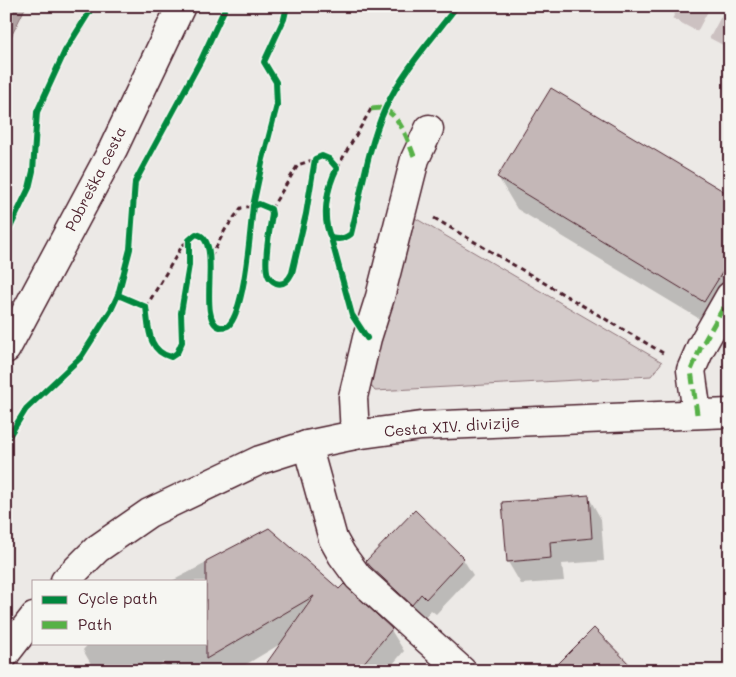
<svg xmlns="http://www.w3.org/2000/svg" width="736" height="677" viewBox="0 0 736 677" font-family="Mali,sans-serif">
	<rect width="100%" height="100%" fill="#ece9e6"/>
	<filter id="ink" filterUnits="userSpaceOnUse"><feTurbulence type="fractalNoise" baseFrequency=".02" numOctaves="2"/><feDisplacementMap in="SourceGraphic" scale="10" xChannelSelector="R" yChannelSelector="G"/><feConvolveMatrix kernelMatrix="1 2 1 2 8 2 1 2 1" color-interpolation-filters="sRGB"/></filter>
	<g filter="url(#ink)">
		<!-- green -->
		<polygon fill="#d4cbca" stroke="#8f757a" points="415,218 662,362 651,376 375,391 369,383"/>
		<!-- water -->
		<polygon fill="#b1a2a3" stroke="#886e73" points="6,6 26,6 6,47"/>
		<!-- shadow -->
		<g fill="#0003">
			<polygon points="498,177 730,197 730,322 723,333 517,209"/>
			<polygon points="588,496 601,519 604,561 562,564 564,581 521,584 508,562"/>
			<polygon points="415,511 463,559 473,575 436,614 431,610 422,621 377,578 367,561"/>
			<polygon points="269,530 339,590 391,630 404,651 387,671 263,671 282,643 235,671 169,671 163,662 156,671 95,671 83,650 89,643 206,643 206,581 172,581"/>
		</g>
		<!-- building -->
		<g fill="#c4b7b7" stroke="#4a1f2b">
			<polygon points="551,88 730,195 730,260 704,302 497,177"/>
			<polygon points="589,495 592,538 550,542 551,558 507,562 502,502"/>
			<polygon points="415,510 464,558 426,599 421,594 412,605 370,566 366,561"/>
			<polygon points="269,528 339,589 344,584 392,629 357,671 261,671 314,596 206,659 206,561"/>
			<polygon points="594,628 636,671 551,671"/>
		</g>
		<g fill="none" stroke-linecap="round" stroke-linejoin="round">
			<!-- highway-tunnel -->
			<polyline stroke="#ccc1c1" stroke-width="28" stroke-dasharray="28 14" stroke-linecap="butt" points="679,6 730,33"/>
			<!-- minor casing -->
			<g stroke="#4a1f2b" stroke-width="31">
				<g id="minor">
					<polyline points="6,349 113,149 181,6"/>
					<polyline points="697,414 691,370 701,347 730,296"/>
					<polyline points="355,435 353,397 367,338 380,297 415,159 429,129"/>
					<polyline points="307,445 333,539 342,555 358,577 462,671"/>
					<polyline points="65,581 97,549 149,513 260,460 307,445 355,435 421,426 730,413"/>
					<polyline points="6,653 34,617"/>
				</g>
			</g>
			<!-- path -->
			<g stroke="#4a1f2b" stroke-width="3" stroke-dasharray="5 4" stroke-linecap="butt">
				<polyline points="337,168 371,109"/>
				<polyline points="271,209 298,165 315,159"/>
				<polyline points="434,218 663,353"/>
				<polyline points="331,238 345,293"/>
				<polyline points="211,257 225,230 241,208 253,206"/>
				<polyline points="146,307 182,246 189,240"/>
			</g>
			<!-- minor -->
			<use href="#minor" stroke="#f6f6f2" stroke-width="28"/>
			<!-- quiet -->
			<g stroke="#57b146" stroke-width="5" stroke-dasharray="10 5" stroke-linecap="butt">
				<path d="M371,109C374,109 379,107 383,109C400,114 409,143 415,159"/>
				<polyline points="697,414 691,370 701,347 730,296"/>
			</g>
			<!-- cycleway casing -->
			<g stroke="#f6f6f2" stroke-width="9">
				<g id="cycleway">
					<polyline points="253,206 263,159 277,105 276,82 264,62 284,19 287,6"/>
					<polyline points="6,236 29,188 33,171 37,112 65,51 93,6"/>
					<polyline points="331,238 352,315 367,338"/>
					<path d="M118,295L146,307C149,327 147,351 171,357L177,353L182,342L181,313L189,265V240L196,234C225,238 195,320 220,327C220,327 227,327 228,326C245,311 250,231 253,206L259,204L271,209L272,214C270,228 263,263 268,275C269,278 273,282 276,283C284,286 289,279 292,273L306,214L315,159L322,156L329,159L337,168C327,187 321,218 331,238C340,240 344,239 351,234C361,194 368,146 385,109C402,71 432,39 457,6"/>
					<polyline points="6,441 26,409 81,357 111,310 118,295 130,249 135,182 201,60 226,6"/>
				</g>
			</g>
			<!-- cycleway -->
			<use href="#cycleway" stroke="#00873e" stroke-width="6"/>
		</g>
	</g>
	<g text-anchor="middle" stroke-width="4" stroke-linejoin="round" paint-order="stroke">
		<!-- street labels -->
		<g font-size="15" fill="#4a1f2b" stroke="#f6f6f2">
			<text transform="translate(96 179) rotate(-63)" y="5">Pobreška cesta</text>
			<text transform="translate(452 427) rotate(-4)" y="5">Cesta XIV. divizije</text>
		</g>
	</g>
	<!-- margin -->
	<rect width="736" height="677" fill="none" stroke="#f6f6f2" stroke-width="25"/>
	<rect x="12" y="12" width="711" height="652" fill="none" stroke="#4a1f2b" stroke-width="2" filter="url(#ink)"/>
	<!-- legend -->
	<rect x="32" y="580" width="175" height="65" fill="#f6f6f2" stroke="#b1a0a2"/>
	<rect x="42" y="596" width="25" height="8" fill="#00873e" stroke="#b1a0a2"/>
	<text x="78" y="604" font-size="15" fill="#4a1f2b">Cycle path</text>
	<rect x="42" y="621" width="25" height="8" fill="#57b146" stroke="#b1a0a2"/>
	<text x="78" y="630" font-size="15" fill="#4a1f2b">Path</text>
</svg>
